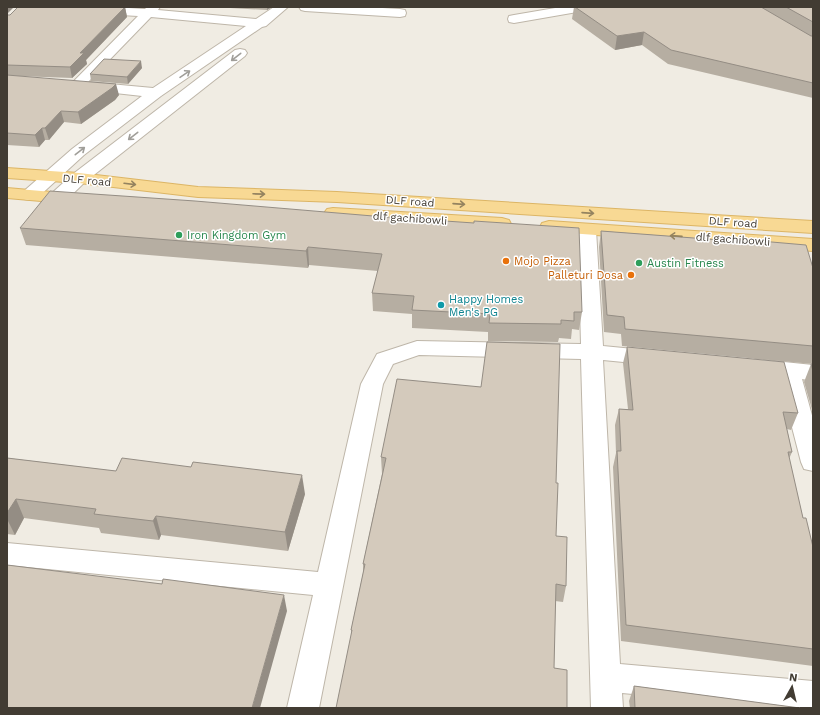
<svg xmlns="http://www.w3.org/2000/svg" width="820" height="715" viewBox="0 0 820 715" font-family="'Work Sans',sans-serif">
	<rect width="100%" height="100%" fill="#f0ece3"/>
	<g fill="none" stroke-linecap="round" stroke-linejoin="round">
		<!-- minor casing -->
		<g stroke="#beb6a9" stroke-width="2">
			<g id="minor">
				<path d="M45,7H113L145,9L147,7H160L158,10L256,19L274,7H288L266,26L262,27L161,96L84,155L36,199L30,200L24,199L21,195L24,191L72,149L142,96L88,90C82,89 78,90 72,88L70,85L138,16L51,11L47,10ZM151,17L246,26L153,88L88,82Z"/>
				<polygon points="299,7 365,7 400,9 405,10 406,13 405,16 400,17 305,11 301,10"/>
				<polygon points="561,7 589,7 587,10 583,11 514,23 509,22 508,19 509,16 514,15"/>
				<path d="M240,49L245,50L247,53L245,56L85,182C75,191 66,204 52,201L49,197L52,193L73,174L235,50Z"/>
				<polygon points="587,224 594,226 596,230 603,346 654,351 662,353 665,358 662,363 654,365 603,360 620,664 813,681 813,708 784,708 622,693 623,708 591,708 581,359 419,355 393,364 383,384 319,708 287,708 313,595 7,565 7,543 318,572 361,384 377,354 417,341 581,344 578,230 580,226"/>
				<polygon points="756,359 813,365 813,381 802,379 813,419 813,471 804,469 801,462 779,377 748,372 745,367 748,362"/>
			</g>
		</g>
		<!-- major casing -->
		<g stroke="#dcb565" stroke-width="2">
			<g id="major">
				<polygon points="7,168 79,173 198,187 337,192 813,221 813,233 337,202 198,197 79,183 7,178"/>
				<polygon points="7,188 75,194 81,195 84,199 81,203 75,204 7,198"/>
				<polygon points="333,208 502,218 509,220 511,224 509,228 502,230 327,217 324,213 327,209"/>
				<polygon points="549,221 813,239 813,251 542,231 540,227 542,223"/>
			</g>
		</g>
		<!-- minor -->
		<use href="#minor" fill="#fff" fill-rule="evenodd"/>
		<!-- major -->
		<use href="#major" fill="#f8d994" fill-rule="evenodd"/>
	</g>
	<!-- wall -->
	<g fill="#b6aea2">
		<polygon points="18,7 125,7 127,17 86,60 87,64 72,78 17,76 119,95 115,100 81,124 64,122 49,140 45,140 39,147 7,145 7,15 10,15"/>
		<polygon points="213,7 272,7 267,10"/>
		<polygon points="574,7 813,7 813,98 668,64 642,45 615,50 572,19"/>
		<polygon points="142,68 128,84 91,81 90,74"/>
		<polygon points="373,216 582,312 579,330 572,329 571,339 559,338 558,342 488,341 488,332 412,328 412,314 373,311 372,293 378,271 309,265 308,268 26,245 20,228"/>
		<polygon points="601,231 759,243 760,241 813,268 813,364 622,346 621,334 604,332 599,247"/>
		<polygon points="627,347 798,413 791,430 787,429 792,452 789,459 803,518 813,547 813,666 621,641 613,467 616,453 615,425 619,409 628,409 623,363"/>
		<polygon points="811,364 813,364 813,413 804,382"/>
		<polygon points="381,457 556,483 556,536 566,586 563,602 555,601 554,668 567,708 351,635 351,630 363,573 363,564 382,474"/>
		<polygon points="7,458 305,494 288,551 161,535 159,540 101,533 99,528 24,518 15,535 7,534"/>
		<polygon points="634,686 800,708 630,708 629,701"/>
	</g>
	<!-- shaded-wall -->
	<g fill="#948d84">
		<polygon points="7,7 14,7 7,14"/>
		<polygon points="125,7 127,17 86,60 87,64 72,78 70,67 80,53"/>
		<polygon points="267,7 272,7 267,10"/>
		<polygon points="644,32 642,45 615,50 617,36"/>
		<polygon points="141,61 142,68 128,84 127,77"/>
		<polygon points="116,84 119,95 115,100 81,124 78,112"/>
		<polygon points="61,111 64,122 49,140 45,128"/>
		<polygon points="42,128 45,140 39,147 35,135"/>
		<polygon points="308,247 309,265 308,268 306,251"/>
		<polygon points="302,475 305,494 288,551 285,532"/>
		<polygon points="16,499 24,518 15,535 7,519 7,513"/>
		<polygon points="156,516 161,535 159,540 153,521"/>
		<polygon points="284,595 287,611 260,708 252,708"/>
	</g>
	<!-- building -->
	<g fill="#d4cabc" stroke="#948d84">
		<polygon points="18,7 125,7 80,53 84,53 70,67 7,65 7,15 10,15"/>
		<polygon points="575,7 761,7 811,36 813,36 813,83 671,50 644,32 617,36"/>
		<polygon points="786,7 813,7 813,22"/>
		<polygon points="104,59 141,61 127,77 90,74"/>
		<polygon points="7,75 116,84 112,88 78,112 61,111 45,128 42,128 35,135 7,133"/>
		<polygon points="50,191 195,201 373,216 474,223 474,221 579,228 582,312 574,312 574,321 561,320 561,324 489,323 490,314 412,310 414,296 372,293 382,254 308,247 306,251 20,228"/>
		<polygon points="601,231 760,243 760,241 806,245 813,268 813,346 625,329 624,317 607,315"/>
		<polygon points="487,342 560,344 556,483 558,483 556,536 567,537 566,586 556,584 554,668 567,670 567,708 336,708 352,630 351,630 365,564 363,564 386,458 381,457 397,379 481,387"/>
		<polygon points="627,347 784,362 798,413 783,412 792,452 788,452 803,518 806,518 813,547 813,649 626,625 617,451 621,451 619,409 633,410"/>
		<polygon points="811,364 813,364 813,371"/>
		<polygon points="7,458 116,471 122,458 191,467 193,462 302,475 285,532 156,516 153,521 94,514 96,509 16,499 7,513"/>
		<polygon points="7,565 162,584 163,579 284,595 252,708 7,708"/>
		<polygon points="634,686 800,708 635,708"/>
	</g>
	<!-- one-way arrows -->
	<defs><path id="oneway-shaft" d="M-6 0H5M1.5-3L5.5 0L1.5 3" fill="none" stroke-width="1.6" stroke-linecap="round" stroke-linejoin="round"/></defs>
	<g stroke="#a09e99">
		<use href="#oneway-shaft" transform="translate(236 57) rotate(142)"/>
		<use href="#oneway-shaft" transform="translate(185 74) rotate(-34)"/>
		<use href="#oneway-shaft" transform="translate(133 136) rotate(142)"/>
		<use href="#oneway-shaft" transform="translate(80 151) rotate(-38)"/>
	</g>
	<g stroke="#94835f">
		<use href="#oneway-shaft" transform="translate(130 184) rotate(7)"/>
		<use href="#oneway-shaft" transform="translate(259 194) rotate(2)"/>
		<use href="#oneway-shaft" transform="translate(459 204) rotate(4)"/>
		<use href="#oneway-shaft" transform="translate(588 213) rotate(4)"/>
		<use href="#oneway-shaft" transform="translate(676 236) rotate(-176)"/>
	</g>
	<!-- markers -->
	<g fill="#2e9e5b" stroke="#fff" stroke-width="1.5">
		<circle cx="179" cy="235" r="4"/>
		<circle cx="639" cy="263" r="4"/>
	</g>
	<g fill="#e8710a" stroke="#fff" stroke-width="1.5">
		<circle cx="506" cy="261" r="4"/>
		<circle cx="631" cy="275" r="4"/>
	</g>
	<circle fill="#0f9aa8" stroke="#fff" stroke-width="1.5" cx="441" cy="305" r="4"/>
	<g text-anchor="middle" stroke-width="3" stroke-linejoin="round" paint-order="stroke">
		<!-- street labels -->
		<g font-size="11" fill="#423c33" stroke="#fff">
			<text transform="translate(87 180) rotate(5)" y="4">DLF road</text>
			<text transform="translate(410 201) rotate(4)" y="4">DLF road</text>
			<text transform="translate(410 218) rotate(4)" y="4">dlf gachibowli</text>
			<text transform="translate(733 222) rotate(4)" y="4">DLF road</text>
			<text transform="translate(733 239) rotate(4)" y="4">dlf gachibowli</text>
		</g>
		<!-- leisure labels -->
		<g font-size="11" fill="#27864d" stroke="#fff" text-anchor="start">
			<text x="187" y="239">Iron Kingdom Gym</text>
			<text x="647" y="267">Austin Fitness</text>
		</g>
		<!-- food labels -->
		<g font-size="11" fill="#c56008" stroke="#fff" text-anchor="start">
			<text x="514" y="265">Mojo Pizza</text>
			<text x="623" y="279" text-anchor="end">Palleturi Dosa</text>
		</g>
		<!-- culture labels -->
		<g font-size="11" fill="#0d838f" stroke="#fff" text-anchor="start">
			<text x="449" y="303">Happy Homes<tspan x="449" dy="13">Men's PG</tspan></text>
		</g>
	</g>
	<!-- border -->
	<rect width="820" height="715" fill="none" stroke="#423c33" stroke-width="16"/>
	<!-- north arrow -->
	<g transform="translate(792 687) rotate(8)" stroke="#ffffff" stroke-width="3" paint-order="stroke">
	<path d="M0-3L7 15L0 10L-7 15Z" fill="#423c33"/>
	<text y="-6" font-size="11" font-weight="bold" text-anchor="middle" fill="#423c33">N</text>
	</g>
</svg>
